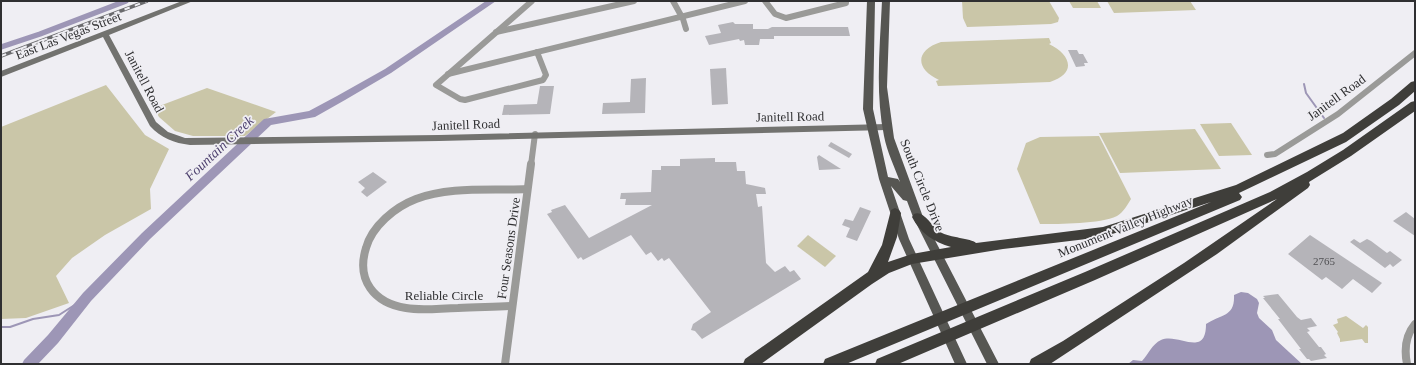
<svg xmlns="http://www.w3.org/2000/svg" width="1416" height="365" viewBox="0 0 1416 365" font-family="'Times New Roman',serif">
	<rect width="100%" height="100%" fill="#efeef3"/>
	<!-- green -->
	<g fill="#cac6a8">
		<polygon points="962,1 1049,1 1059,18 1058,22 1051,24 967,27 963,18"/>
		<polygon points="1069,1 1097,1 1101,8 1073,8"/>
		<polygon points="1107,1 1190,1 1196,10 1114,13"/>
		<path d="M1049,38L1051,43L1049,44C1070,54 1078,73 1050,82L938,86L936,81L939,80C915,69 915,50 941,42Z"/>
		<polygon points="106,85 145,135 169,149 150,189 151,209 105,235 72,258 56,276 69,303 26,318 1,319 1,127"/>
		<polygon points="207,88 276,112 245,136 193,136 175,131 159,117 154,108"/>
		<polygon points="1231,123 1252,155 1219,156 1200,124"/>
		<polygon points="1195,129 1221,169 1120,173 1099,133"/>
		<path d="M1099,136L1131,199C1128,204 1123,213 1117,216C1100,224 1060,224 1040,224L1017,169L1026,143L1040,137Z"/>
		<polygon points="808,235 836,256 825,267 797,246"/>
		<polygon points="1346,316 1363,328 1366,325 1368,327 1368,343 1365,343 1362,339 1340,342 1340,339 1337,333 1338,332 1333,325 1338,323 1337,319"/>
	</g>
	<!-- water -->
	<path fill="#9d96b6" d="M1241,292L1248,293L1257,299L1259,303L1257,313L1259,318L1272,330L1276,340L1302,364H1128L1133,360L1142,361C1148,355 1152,344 1161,340C1178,332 1206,359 1206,324C1221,314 1235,317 1234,295Z"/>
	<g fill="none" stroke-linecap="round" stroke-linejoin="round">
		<!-- stream -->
		<g stroke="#9d96b6" stroke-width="2">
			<polyline points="1304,84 1306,93 1324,118"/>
			<polyline points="1,327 10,327 33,319 59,315 87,297"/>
		</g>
		<!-- canal -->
		<polyline stroke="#9d96b6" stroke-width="5.5" points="1,47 40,34 126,1"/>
		<!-- river -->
		<polygon fill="#9d96b6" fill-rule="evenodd" points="486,1 496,1 391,73 345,100 315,117 271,125 150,239 91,301 58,343 38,364 22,364 24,360 48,335 83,293 142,233 264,119 309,111 337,96 385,69"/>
	</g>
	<!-- building -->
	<g fill="#b5b4b9">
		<polygon points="733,22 735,24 753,24 753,29 768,29 772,27 848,27 850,36 774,36 774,39 760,39 759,45 745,45 744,40 740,41 739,39 709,45 705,36 721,33 718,25"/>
		<polygon points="1068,50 1077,50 1079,54 1083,54 1088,63 1084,63 1085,66 1076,67"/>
		<polygon points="726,68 728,104 712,105 710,69"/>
		<polygon points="646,78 645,113 602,114 603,103 630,102 631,79"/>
		<polygon points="540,86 554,86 550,114 502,115 504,105 537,104"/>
		<polygon points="831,142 852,154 849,158 828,146"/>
		<polygon points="819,155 841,169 819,170 817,157"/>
		<polygon points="715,158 715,162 736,162 737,171 745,171 746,184 765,188 766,194 756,194 758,207 762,206 766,263 775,272 785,266 790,272 794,270 801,279 702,339 695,331 691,330 693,324 711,312 669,258 664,261 662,258 658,261 651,252 646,255 631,235 583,260 581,257 578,259 547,214 552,212 551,210 565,205 589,238 652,205 625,205 626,199 620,199 621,193 651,192 652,170 661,170 661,166 680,166 680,159"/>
		<polygon points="373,172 387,182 367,197 361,192 365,188 358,182"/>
		<polygon points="860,207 871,211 857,241 846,237 850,228 842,225 845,219 853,221"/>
		<polygon points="1406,212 1415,219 1415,236 1393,221"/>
		<polygon points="1310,235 1382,283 1372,293 1353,279 1342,289 1326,277 1322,280 1288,254"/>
		<polygon points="1354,239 1360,243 1367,239 1371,241 1387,253 1390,251 1402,260 1393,267 1390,264 1385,268 1350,242"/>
		<polygon points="1278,294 1297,317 1301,320 1311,318 1317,326 1307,328 1310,331 1307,332 1319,347 1321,347 1326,354 1324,355 1327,358 1311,361 1309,359 1307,359 1299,349 1301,349 1278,319 1280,319 1263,298 1265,298 1263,296"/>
	</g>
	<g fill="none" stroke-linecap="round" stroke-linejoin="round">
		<!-- street-far1 -->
		<g stroke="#9a9a98" stroke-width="6">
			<polyline points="532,1 436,85 460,99 465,100 543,80 546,75 537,52"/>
			<polyline points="673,1 683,19 686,29"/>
			<polyline points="765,1 775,14 786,18 846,3 846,1"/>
			<polyline points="496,32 634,1"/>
			<polyline points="448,74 745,1"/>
			<polyline points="1267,155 1275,154 1338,114 1415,53"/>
			<polyline points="531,165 535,134"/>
		</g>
		<!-- street -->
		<g stroke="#9a9a98" stroke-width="8">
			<path d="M512,306C494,307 476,307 458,308C441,308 423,311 406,308C374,303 356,280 366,248C372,226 395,207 416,199C450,186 491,191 527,189"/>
			<polyline points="505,364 531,164"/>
			<path d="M1407,364C1404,349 1405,336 1415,324"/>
		</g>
		<!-- secondary -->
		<path fill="#72726f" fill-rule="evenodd" d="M182,1H193L109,35L156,122L168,132L185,138L439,135L887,124L891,127L887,130L439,141L190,145C174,143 161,138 150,126L103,37L1,77V71Z"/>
		<!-- primary -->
		<path fill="#565652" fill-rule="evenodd" d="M867,1H875L873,109L888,177L898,179L900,182C895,168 887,152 884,136C875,92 880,46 882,1H890L887,87L894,138L923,217L999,364H987L913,217L907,201L903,200L891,186L909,239L967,364H955L899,239L879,179L863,109Z"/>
		<!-- highway -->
		<g fill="#3f3e3a" fill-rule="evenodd">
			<path d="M1415,81V91L1399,105L1346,142L1239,193L1242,197L1240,200L846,364H823L825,359L1211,202L1103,237L1003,249L912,264L889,273L872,284L761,364H743L745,359L868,272L882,245L891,210L895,208L899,210L901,213L897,237L888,262L912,254L951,247C934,242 920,233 912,217L914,214C924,210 931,226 940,232C950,238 971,238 976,243L1103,227L1236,185L1343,133L1391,99L1411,82Z"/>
			<polygon points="1415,101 1415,111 1351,156 1309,182 1310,185 1308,188 1217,254 1050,364 1029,364 1031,359 1063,341 1184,263 1277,199 1095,280 898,364 875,364 877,359 1085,272 1270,192 1307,172 1343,150 1411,102"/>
		</g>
		<!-- rail casing -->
		<g stroke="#6a6a6d" stroke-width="3.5">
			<polyline id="rail" points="1,56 147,1"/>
		</g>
		<!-- rail -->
		<use href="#rail" stroke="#efeef3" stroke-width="2" stroke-dasharray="5.5" stroke-linecap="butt"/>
	</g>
	<g text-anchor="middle" stroke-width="3.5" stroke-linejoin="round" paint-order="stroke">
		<!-- number labels -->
		<g font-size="11" fill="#505053">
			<text x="1324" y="265">2765</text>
		</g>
		<!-- street labels -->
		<g font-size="13" fill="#2f2f31" stroke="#efeef3">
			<text transform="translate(68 35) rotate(-21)" y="5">East Las Vegas Street</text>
			<text transform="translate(145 81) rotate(62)" y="5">Janitell Road</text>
			<text transform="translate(1336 97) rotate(-36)" y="5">Janitell Road</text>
			<text transform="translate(790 116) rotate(-1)" y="5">Janitell Road</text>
			<text transform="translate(466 124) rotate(-2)" y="5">Janitell Road</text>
			<text transform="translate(923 185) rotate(68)" y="5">South Circle Drive</text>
			<text transform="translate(1125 226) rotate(-22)" y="5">Monument Valley Highway</text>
			<text transform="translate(508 248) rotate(-82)" y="5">Four Seasons Drive</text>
			<text x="444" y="300">Reliable Circle</text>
		</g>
		<!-- water labels -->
		<g font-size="14" font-style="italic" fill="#4d406e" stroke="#efeef3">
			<text transform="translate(219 148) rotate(-43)" y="5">Fountain Creek</text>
		</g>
	</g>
	<!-- border -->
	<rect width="1416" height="365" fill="none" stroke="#2f2f31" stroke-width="4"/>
</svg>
